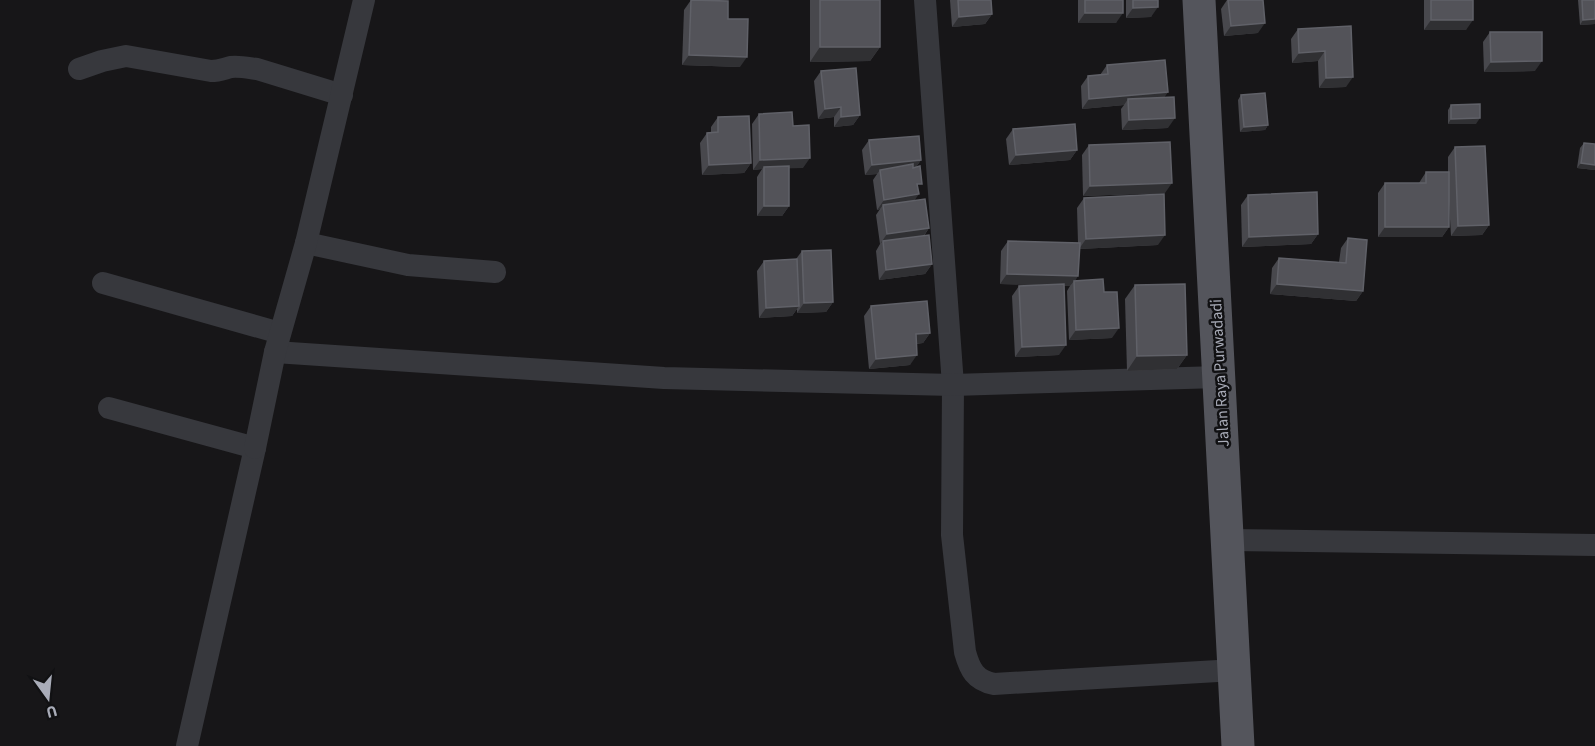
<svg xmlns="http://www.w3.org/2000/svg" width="1595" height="746" viewBox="0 0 1595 746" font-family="'Source Sans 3',sans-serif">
	<rect width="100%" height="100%" fill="#171618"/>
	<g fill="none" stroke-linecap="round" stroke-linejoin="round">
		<!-- minor -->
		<g stroke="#37383d" stroke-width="22">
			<path d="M925,0L953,385L952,535L965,652C970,670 975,680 994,684L1235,670"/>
			<path d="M79,69L102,61L126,56L211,71C219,71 223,69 231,67C239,66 249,68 257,69L342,95"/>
			<polyline points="306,243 408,265 495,272"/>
			<polyline points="103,283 280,333"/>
			<polyline points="275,352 664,378 953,385 1219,377"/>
			<polyline points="109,408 255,448 187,746"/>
			<polyline points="255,448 275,352 306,243 364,0"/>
			<polyline points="1228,540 1595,545"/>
		</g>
		<!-- primary -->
		<polyline stroke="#54555c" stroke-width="33" points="1199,0 1238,746"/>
	</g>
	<!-- wall -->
	<g fill="#48484d">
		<polygon points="691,0 728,19 740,67 682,65 684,10"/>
		<polygon points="810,0 880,0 880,47 870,61 810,62"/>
		<polygon points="950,0 991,0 992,14 985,24 952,27"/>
		<polygon points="1078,0 1123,0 1116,23 1078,23"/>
		<polygon points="1126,0 1158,0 1151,17 1126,18"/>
		<polygon points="1227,0 1263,0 1258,33 1224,36 1221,9"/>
		<polygon points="1424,0 1473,0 1466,30 1424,30"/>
		<polygon points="1578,0 1595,0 1595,24 1580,25"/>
		<polygon points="1351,26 1346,87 1319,88 1318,61 1292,63 1291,39 1298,29"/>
		<polygon points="1490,32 1535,71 1484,72 1483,42"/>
		<polygon points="1107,65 1168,92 1163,98 1168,128 1122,130 1121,109 1124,105 1082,109 1081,86 1088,76 1100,75"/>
		<polygon points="821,71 860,115 853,125 834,127 834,117 818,119 814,81"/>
		<polygon points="1241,95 1268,125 1265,130 1240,132 1238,100"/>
		<polygon points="1451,105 1476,124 1448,124 1448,110"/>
		<polygon points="759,114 793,126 803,168 789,168 789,206 782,216 757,216 757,177 762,169 753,170 752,124"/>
		<polygon points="718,117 751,163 744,173 702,175 700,143 707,133 711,132 711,127"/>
		<polygon points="1013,129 1077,150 1070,160 1009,165 1006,139"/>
		<polygon points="869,140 921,160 916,167 918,190 914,200 929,228 924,236 932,264 925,274 879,280 876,251 880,244 876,215 880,209 877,210 873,180 877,174 865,175 862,150"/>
		<polygon points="1584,143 1595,144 1595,170 1577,168 1580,148"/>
		<polygon points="1089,145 1165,193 1083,196 1082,155"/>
		<polygon points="1455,147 1489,225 1482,235 1451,236 1449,202 1449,227 1442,237 1378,237 1378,193 1385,183 1419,183 1426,172 1448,172 1448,157"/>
		<polygon points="1248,195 1318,234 1311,244 1242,247 1241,205"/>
		<polygon points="1084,198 1158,245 1079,249 1075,281 1104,292 1112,338 1069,340 1067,291 1070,286 1064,286 1059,355 1015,357 1012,296 1019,286 1043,285 1000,284 1001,251 1008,241 1078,243 1077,208"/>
		<polygon points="1348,238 1363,291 1356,301 1270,294 1272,268 1279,258 1339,262 1341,248"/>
		<polygon points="802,251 833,302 826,312 797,313 797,309 792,316 759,318 757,271 764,261 796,259"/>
		<polygon points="1135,285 1187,355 1177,369 1127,371 1125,299"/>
		<polygon points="871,306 930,333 923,343 916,344 910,365 869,369 864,316"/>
	</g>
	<!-- shaded-wall -->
	<g fill="#303033">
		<polygon points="1158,7 1151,17 1126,18 1133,8"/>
		<polygon points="1085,13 1123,13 1116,23 1078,23"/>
		<polygon points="992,14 985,24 952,27 959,17"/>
		<polygon points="1595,19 1595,24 1580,25 1583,20"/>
		<polygon points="1431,20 1473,20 1466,30 1424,30"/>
		<polygon points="1265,23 1258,33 1224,36 1231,26"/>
		<polygon points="820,47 880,47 870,61 810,62"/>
		<polygon points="1325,51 1318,61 1292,63 1299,53"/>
		<polygon points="689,55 747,57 740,67 682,65"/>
		<polygon points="1542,61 1535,71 1484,72 1491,62"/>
		<polygon points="1353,77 1346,87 1319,88 1326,78"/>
		<polygon points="1168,92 1161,102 1128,99 1124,105 1082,109 1089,99"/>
		<polygon points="841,107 834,117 818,119 825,109"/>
		<polygon points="860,115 853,125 834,127 841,117"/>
		<polygon points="1175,118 1168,128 1122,130 1129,120"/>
		<polygon points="1480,118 1476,124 1448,124 1451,119"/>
		<polygon points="1268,125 1265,130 1240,132 1244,127"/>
		<polygon points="1077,150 1070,160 1009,165 1016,155"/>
		<polygon points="810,158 803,168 764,169 764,167 762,169 753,170 760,160"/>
		<polygon points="921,160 914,170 880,170 877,174 865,175 872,165"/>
		<polygon points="751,163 744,173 702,175 709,165"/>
		<polygon points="1581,163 1595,165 1595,170 1577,168"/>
		<polygon points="1172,183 1165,193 1083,196 1090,186"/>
		<polygon points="919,194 912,204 883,205 880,209 877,210 884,200"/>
		<polygon points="764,206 789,206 782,216 757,216"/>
		<polygon points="1489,225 1482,235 1451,236 1458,226"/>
		<polygon points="1385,227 1449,227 1442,237 1378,237"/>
		<polygon points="929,228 922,238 883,241 880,244 887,234"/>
		<polygon points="1318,234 1311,244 1242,247 1249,237"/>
		<polygon points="1165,235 1158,245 1079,249 1086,239"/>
		<polygon points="932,264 925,274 879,280 886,270"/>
		<polygon points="1007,274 1078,276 1074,283 1074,281 1070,286 1000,284"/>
		<polygon points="1277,284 1363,291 1356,301 1270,294"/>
		<polygon points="833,302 826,312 797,313 804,303"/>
		<polygon points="799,306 792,316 759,318 766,308"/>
		<polygon points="1119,328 1112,338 1069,340 1076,330"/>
		<polygon points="930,333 923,343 909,344 916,334"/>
		<polygon points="1066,345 1059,355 1015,357 1022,347"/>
		<polygon points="917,355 910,365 869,369 876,359"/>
		<polygon points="1187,355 1177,369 1127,371 1137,356"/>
	</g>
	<!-- building -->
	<g fill="#535359" stroke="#606168" stroke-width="1.5">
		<polygon points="691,0 728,1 728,19 748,19 747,57 689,55"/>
		<rect x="820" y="0" width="60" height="47"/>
		<polygon points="958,0 991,0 992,14 959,17"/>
		<rect x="1085" y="0" width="38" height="13"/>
		<polygon points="1133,0 1158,0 1158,7 1133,8"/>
		<polygon points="1228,0 1263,0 1265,23 1231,26"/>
		<rect x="1431" y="0" width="42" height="20"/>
		<polygon points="1582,0 1595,0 1595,19 1583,20"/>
		<polygon points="1351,26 1353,77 1326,78 1325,51 1299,53 1298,29"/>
		<polygon points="1490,32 1542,32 1542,61 1491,62"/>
		<polygon points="1165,60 1168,92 1089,99 1088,76 1108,74 1107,65"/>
		<polygon points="856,68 860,115 841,117 841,107 825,109 821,71"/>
		<polygon points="1265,93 1268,125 1244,127 1241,95"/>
		<polygon points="1174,97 1175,118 1129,120 1128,99"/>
		<polygon points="1480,104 1480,118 1451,119 1451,105"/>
		<polygon points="792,112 793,126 809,125 810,158 760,160 759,114"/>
		<polygon points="749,116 751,163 709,165 707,133 718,132 718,117"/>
		<polygon points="1075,124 1077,150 1016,155 1013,129"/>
		<polygon points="919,136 921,160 872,165 869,140"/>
		<polygon points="1170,142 1172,183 1090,186 1089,145"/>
		<polygon points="1584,143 1595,144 1595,165 1581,163"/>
		<polygon points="1485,146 1489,225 1458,226 1455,147"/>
		<polygon points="913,164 913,168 920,166 922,184 917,184 919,194 884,200 880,170"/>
		<polygon points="789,166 789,206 764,206 764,167"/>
		<polygon points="1426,172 1449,172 1449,227 1385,227 1385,183 1426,183"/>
		<polygon points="1317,192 1318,234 1249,237 1248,195"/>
		<polygon points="1164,194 1165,235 1086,239 1084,198"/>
		<polygon points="925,199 929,228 887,234 883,205"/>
		<polygon points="929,235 932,264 886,270 883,241"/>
		<polygon points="1348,238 1367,240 1363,291 1277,284 1279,258 1346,263"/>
		<polygon points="1008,241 1080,243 1078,276 1007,274"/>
		<polygon points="831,250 833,302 804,303 802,251"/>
		<polygon points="797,259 799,306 766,308 764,261"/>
		<polygon points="1103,279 1104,292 1117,292 1119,328 1076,330 1074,281"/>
		<polygon points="1064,284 1066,345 1022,347 1019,286"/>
		<polygon points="1185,284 1187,355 1137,356 1135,285"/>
		<polygon points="927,301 930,333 916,334 917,355 876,359 871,306"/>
	</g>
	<g text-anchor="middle" stroke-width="5" stroke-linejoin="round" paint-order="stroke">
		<!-- street labels -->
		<g font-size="16" fill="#a9acb8" stroke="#111113">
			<text transform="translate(1219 373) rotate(-93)" y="6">Jalan Raya Purwadadi</text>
		</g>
	</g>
	<!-- north arrow -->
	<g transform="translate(48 698) rotate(165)" stroke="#111113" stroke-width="4.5" paint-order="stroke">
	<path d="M0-4.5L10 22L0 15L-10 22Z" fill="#a9acb8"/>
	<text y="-9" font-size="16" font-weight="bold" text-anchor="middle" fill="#a9acb8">U</text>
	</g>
</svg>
